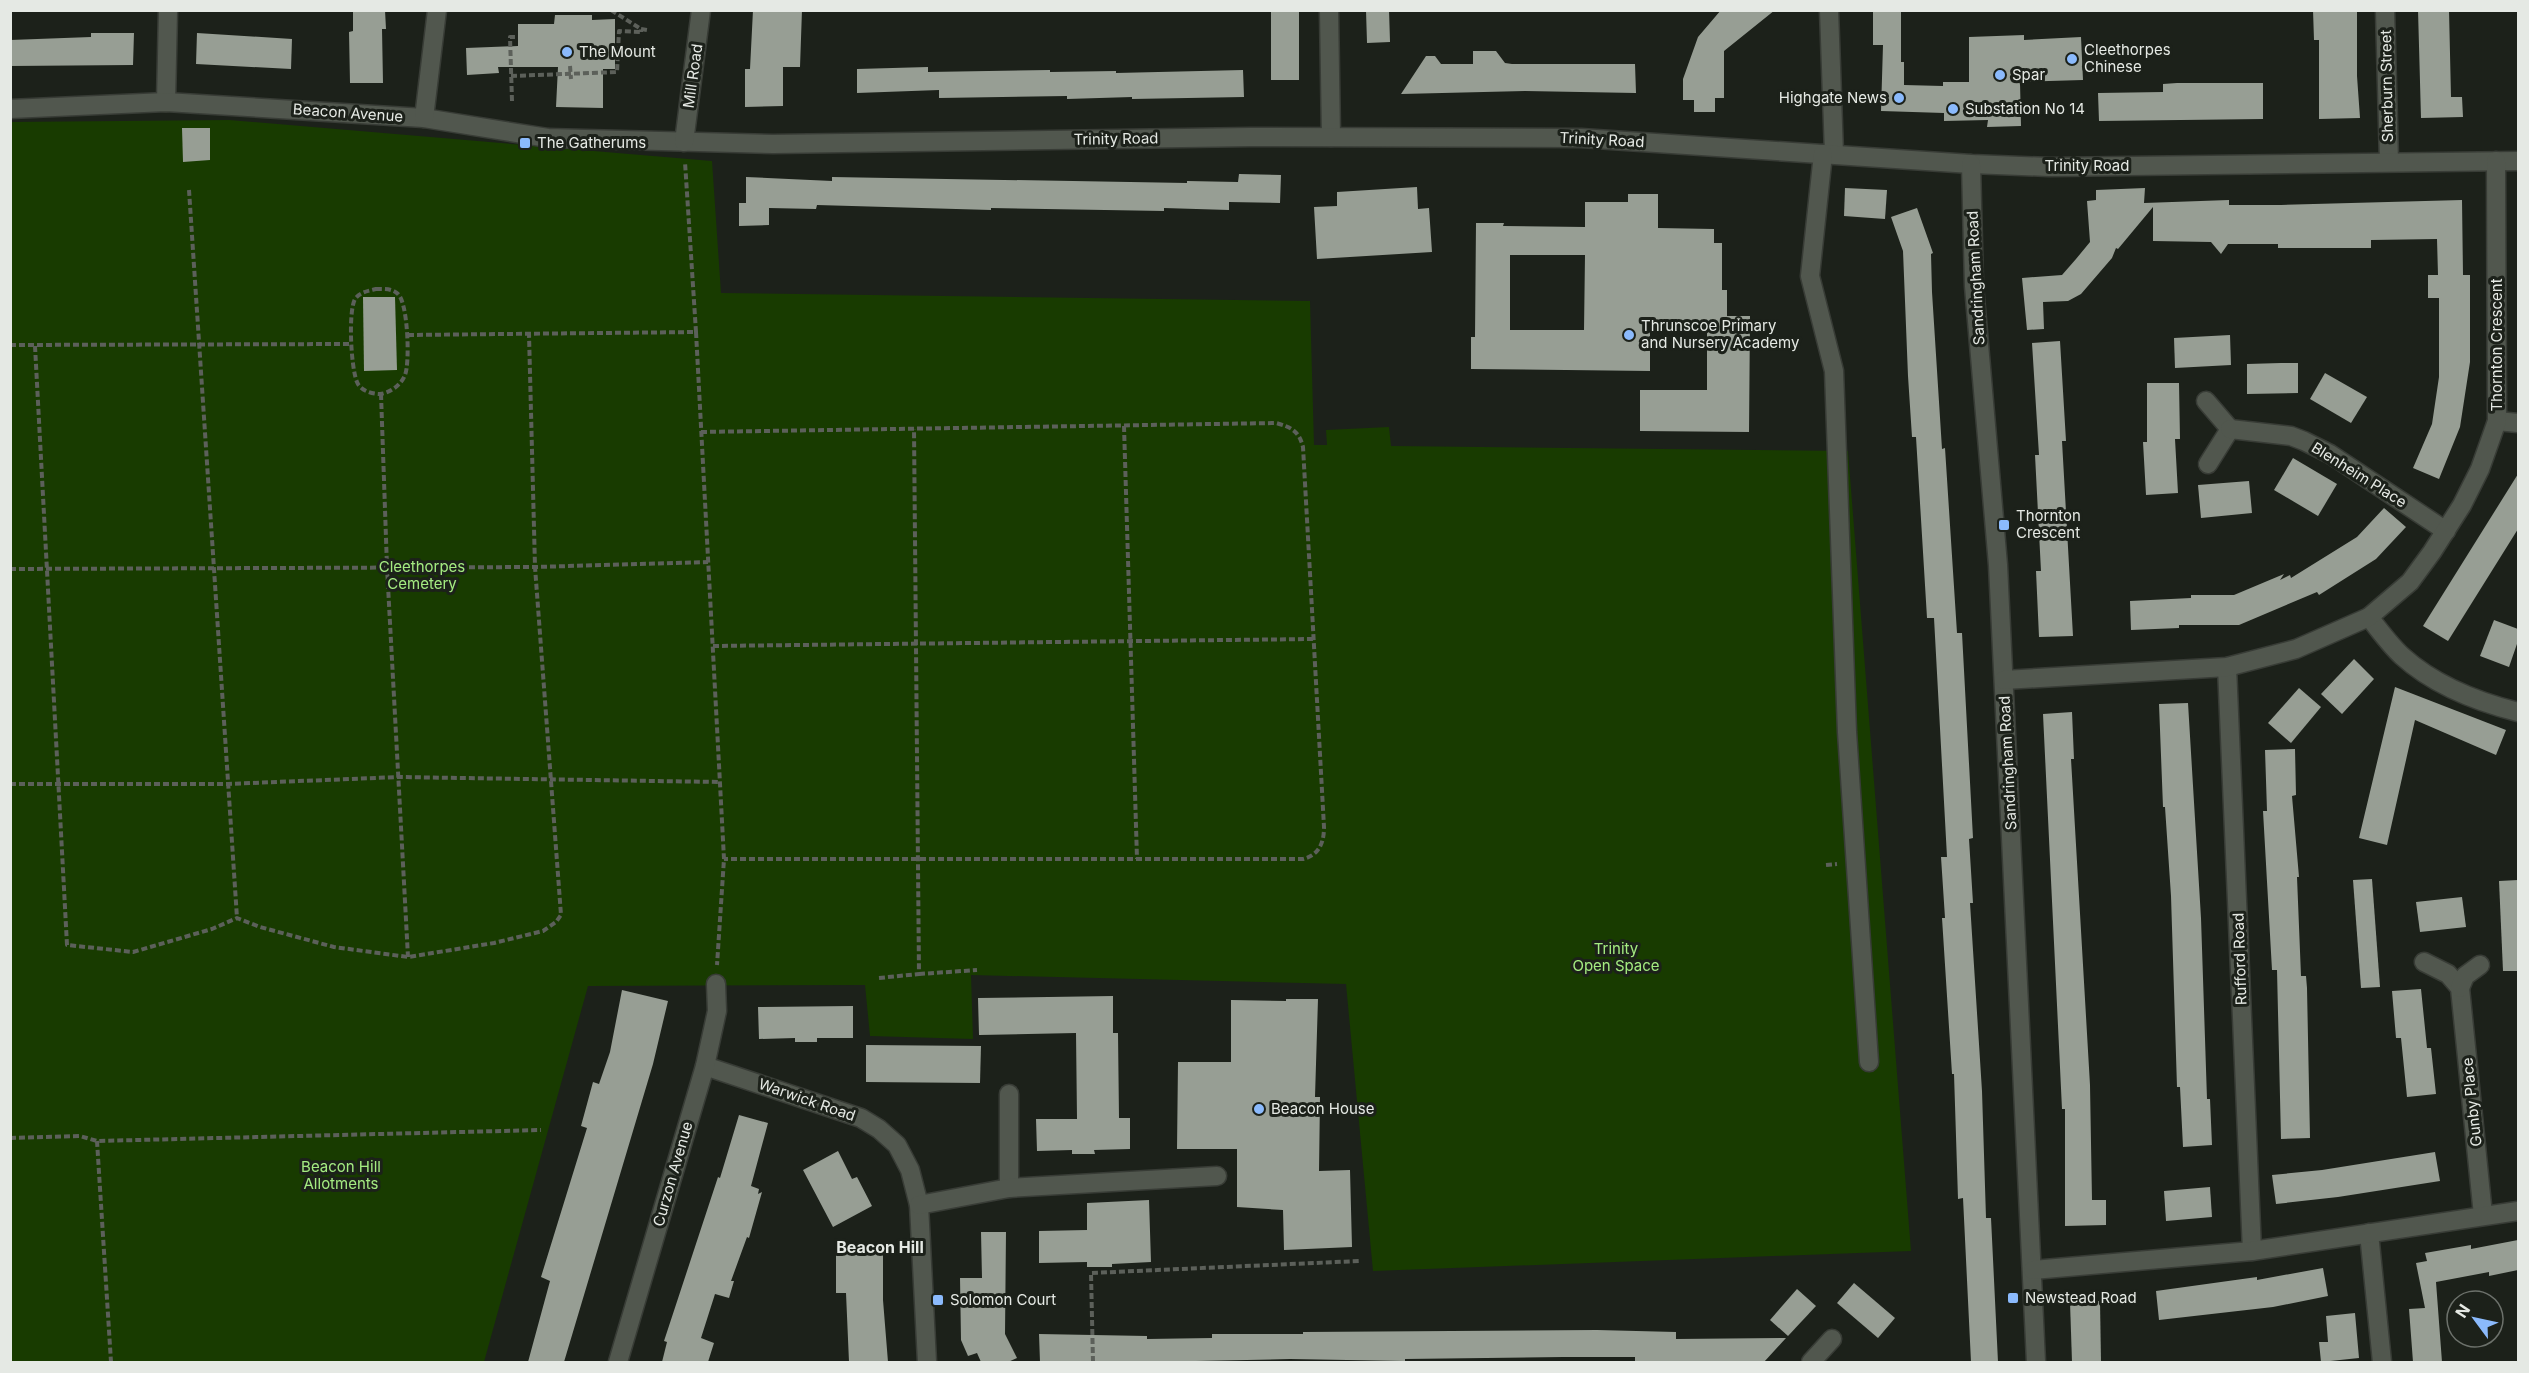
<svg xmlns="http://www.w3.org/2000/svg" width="2529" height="1373" viewBox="0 0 2529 1373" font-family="Inter,sans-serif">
	<rect width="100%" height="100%" fill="#1c211a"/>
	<!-- green -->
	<polygon fill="#183b00" points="229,120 712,161 721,293 1310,301 1314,445 1327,445 1326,430 1389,427 1391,446 1848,451 1911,1251 1373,1271 1346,984 971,975 973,1039 870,1036 865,985 588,986 484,1362 11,1362 10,122"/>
	<!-- building -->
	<g fill="#979e94" fill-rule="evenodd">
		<polygon points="353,10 385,10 386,29 382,29 383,83 350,83 349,32 353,31"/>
		<polygon points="753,10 802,10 800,67 783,67 783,106 745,107 745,69 750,69"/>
		<rect x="1271" y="10" width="28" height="70"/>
		<polygon points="1366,10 1389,10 1390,42 1367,43"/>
		<polygon points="1721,10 1775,10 1724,51 1724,98 1715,98 1715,112 1694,112 1694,100 1683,100 1683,79 1698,37"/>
		<polygon points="1873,10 1901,10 1901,62 1904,62 1904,85 1943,86 1943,82 1969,82 1969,37 2024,35 2024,40 2081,37 2083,80 2020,82 2021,126 1987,127 1988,120 1944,121 1944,113 1881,111 1883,45 1873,45"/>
		<polygon points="2313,10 2357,10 2357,76 2360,118 2319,119 2319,40 2314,40"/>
		<polygon points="2418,10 2449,10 2451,97 2462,97 2463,117 2421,118"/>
		<polygon points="555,15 592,15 592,20 615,19 615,69 603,69 603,108 556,107 558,67 498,67 499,73 467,75 466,48 518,46 518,24 554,24"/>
		<polygon points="91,33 134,33 133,65 10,66 10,40 91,37"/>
		<polygon points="197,33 292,39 291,69 196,64"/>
		<polygon points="1473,51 1496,51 1505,63 1512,64 1635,64 1636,93 1525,91 1401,94 1426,56 1435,56 1441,64 1473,64"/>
		<polygon points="928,67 928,72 1050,70 1050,72 1116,71 1116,73 1243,70 1244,97 1132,99 1132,97 1067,99 1067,96 939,98 939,90 857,93 857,69"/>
		<polygon points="2177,83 2263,83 2263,119 2099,121 2098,93 2163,92 2163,84"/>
		<polygon points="182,128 210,128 210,160 183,162"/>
		<polygon points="1239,174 1281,175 1280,203 1229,202 1229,210 1164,208 1164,211 991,208 991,210 817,205 816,209 769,208 769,225 739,226 739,203 746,203 746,177 832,181 832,177 1187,183 1187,181 1238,182"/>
		<polygon points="1417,187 1418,209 1429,208 1432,252 1317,259 1314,207 1337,206 1337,192"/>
		<polygon points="1845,188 1887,190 1885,219 1844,216"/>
		<polygon points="2145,188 2144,203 2229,200 2229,205 2281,205 2462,200 2463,275 2470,275 2470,362 2460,427 2439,479 2413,468 2432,424 2439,377 2439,298 2428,298 2428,275 2438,275 2437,239 2371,240 2371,248 2278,248 2278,244 2228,244 2221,254 2211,242 2153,241 2153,207 2118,249 2116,248 2112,258 2081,294 2068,301 2043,302 2044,329 2027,330 2022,278 2062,275 2076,259 2090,242 2087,201 2096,200 2096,190"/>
		<path d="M1628,194H1658V228L1714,229V243H1722V290H1727V316H1750L1749,432L1640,431V390H1707V325H1650V371L1471,369V337H1475L1476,223H1504L1503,226L1585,227V202H1628ZM1510,255H1585L1584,330H1510Z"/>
		<polygon points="1917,208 1933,253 1931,254 1932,292 1942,449 1945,448 1957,633 1962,633 1973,838 1969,839 1973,903 1970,903 1982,1091 1986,1218 1991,1218 1998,1362 1971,1362 1963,1198 1958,1199 1954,1074 1952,1074 1942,918 1945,918 1941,857 1947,857 1934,618 1927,618 1916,437 1912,437 1908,376 1903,251 1891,217"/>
		<polygon points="363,297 395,297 397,370 364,371"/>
		<polygon points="2230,335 2231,365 2175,368 2174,338"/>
		<polygon points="2060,341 2066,441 2062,441 2073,636 2039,637 2036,571 2041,571 2035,455 2039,455 2032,343"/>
		<polygon points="2281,363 2298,363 2298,393 2247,394 2247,364"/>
		<polygon points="2325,373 2367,397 2351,423 2310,399"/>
		<polygon points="2147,383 2179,383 2180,439 2175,439 2178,493 2146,495 2143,442 2147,442"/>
		<polygon points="2293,458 2337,484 2318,516 2274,490"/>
		<polygon points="2518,474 2518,529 2448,641 2423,626"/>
		<polygon points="2249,481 2252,513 2201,518 2198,485"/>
		<polygon points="2384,508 2406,527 2376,559 2319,595 2317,592 2239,625 2179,625 2179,628 2131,630 2130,601 2191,598 2191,595 2234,595 2284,574 2280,580 2290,575 2291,578 2357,537"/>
		<polygon points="2494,620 2518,629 2518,641 2509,667 2480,656"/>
		<polygon points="2354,659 2374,679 2342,714 2321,694"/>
		<polygon points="2395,687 2506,730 2496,755 2415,720 2387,845 2359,838"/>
		<polygon points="2299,688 2321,707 2291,743 2268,723"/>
		<polygon points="2188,703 2201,918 2207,1099 2210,1099 2212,1145 2183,1147 2180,1087 2177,1087 2171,896 2165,807 2163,807 2159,704"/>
		<polygon points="2072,712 2074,759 2071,759 2090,1085 2092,1200 2106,1200 2106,1225 2065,1226 2065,1109 2062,1109 2043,714"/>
		<polygon points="2295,749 2296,795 2292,796 2299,877 2297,877 2301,976 2306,976 2307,988 2310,1138 2281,1139 2277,970 2272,970 2263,811 2267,811 2265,750"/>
		<polygon points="2372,879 2380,987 2361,988 2353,880"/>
		<polygon points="2518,880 2518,971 2503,971 2499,881"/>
		<polygon points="2462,897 2466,927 2420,932 2416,902"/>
		<polygon points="2421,989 2427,1048 2431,1048 2436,1094 2407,1097 2401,1038 2396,1038 2392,991"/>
		<polygon points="622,990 668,1001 653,1064 564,1362 528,1362 550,1281 541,1277 587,1128 581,1126 593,1082 599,1084 610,1052"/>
		<polygon points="1113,996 1113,1033 1118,1033 1119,1118 1130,1118 1130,1149 1094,1150 1095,1154 1072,1154 1072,1150 1037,1151 1036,1119 1077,1119 1076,1033 979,1035 978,998"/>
		<polygon points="1286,999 1318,999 1315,1097 1320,1097 1319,1171 1350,1170 1352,1247 1284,1250 1283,1210 1237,1207 1237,1149 1177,1149 1178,1062 1231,1062 1231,1000 1286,1001"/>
		<polygon points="853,1006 853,1038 817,1038 817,1042 795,1042 795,1038 759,1039 758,1007"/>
		<polygon points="866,1045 981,1046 980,1083 866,1082"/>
		<polygon points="739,1115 768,1123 751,1186 759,1189 758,1194 762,1192 749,1238 747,1237 731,1281 734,1281 729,1298 715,1294 701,1338 714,1343 708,1362 662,1362 667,1342 664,1341 718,1177 720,1178"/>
		<polygon points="838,1151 852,1179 857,1177 872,1206 833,1227 803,1170"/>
		<polygon points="2435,1152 2440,1181 2338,1197 2276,1204 2272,1175 2322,1170"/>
		<polygon points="2210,1187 2212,1217 2166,1221 2164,1191"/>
		<polygon points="1149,1200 1151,1262 1112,1264 1112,1267 1087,1267 1087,1262 1039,1263 1039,1231 1087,1230 1087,1203"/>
		<polygon points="981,1232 1006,1232 1005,1334 1017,1358 1008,1362 981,1362 977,1353 968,1356 961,1340 960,1278 982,1278"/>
		<polygon points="2518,1240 2518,1270 2489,1276 2489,1272 2436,1282 2442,1362 2413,1362 2409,1309 2425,1308 2416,1263 2427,1261 2425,1253 2471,1245 2471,1249"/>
		<polygon points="883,1243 883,1300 888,1362 849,1362 846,1293 836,1293 836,1244"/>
		<polygon points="2323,1268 2328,1296 2273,1307 2159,1320 2156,1291 2257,1277 2257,1280"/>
		<polygon points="1854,1283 1895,1318 1878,1338 1837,1303"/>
		<polygon points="1797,1289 1816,1306 1788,1336 1770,1320"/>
		<polygon points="2100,1301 2101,1362 2072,1362 2070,1302"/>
		<polygon points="2355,1313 2359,1358 2321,1362 2319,1342 2328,1342 2326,1316"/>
		<polygon points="1597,1330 1676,1332 1676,1339 1786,1338 1764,1362 1635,1362 1635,1357 1563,1357 1405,1359 1405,1361 1290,1359 1196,1361 1196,1362 1040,1362 1039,1334 1147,1336 1147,1339 1212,1338 1212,1334 1303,1334 1303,1332"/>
	</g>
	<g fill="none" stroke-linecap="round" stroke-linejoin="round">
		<!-- minor casing -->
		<g stroke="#383c36" stroke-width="21">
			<g id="minor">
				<polyline points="1329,10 1331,137"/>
				<polyline points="1829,10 1834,154"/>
				<polyline points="2385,10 2389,162"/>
				<polyline points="166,102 168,10"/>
				<polyline points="10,109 166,102 424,118 548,138 773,144 1250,137 1581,138 1971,164 2049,167 2518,161"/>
				<polyline points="424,118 437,10"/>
				<polyline points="684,142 701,10"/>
				<polyline points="1823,154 1810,276 1834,371 1847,732 1869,1062"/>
				<polyline points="1971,164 1974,286 1998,565 2036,1362"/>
				<polyline points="2206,401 2230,429 2208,464"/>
				<polyline points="2497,421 2518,423"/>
				<polyline points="2230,429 2291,436 2304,441 2330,454 2446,531"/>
				<path d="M2369,617C2379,630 2390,645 2402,656C2434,685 2478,702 2518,712"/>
				<polyline points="2227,667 2252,1251"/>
				<polyline points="2004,680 2227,667 2296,649 2369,617 2410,582 2432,552 2462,505 2480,469 2497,421 2496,161"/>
				<polyline points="2424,962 2448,974 2460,988 2483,1215"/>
				<polyline points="2460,988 2465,976 2480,965"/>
				<polyline points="705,1066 861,1118 879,1129 897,1145 910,1170 919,1205 927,1362"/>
				<polyline points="1009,1094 1009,1188"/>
				<polyline points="919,1205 1009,1188 1217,1176"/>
				<polyline points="2369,1233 2382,1362"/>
				<polyline points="2033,1270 2252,1251 2518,1211"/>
				<polyline points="618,1362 705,1066 717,1011 716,984"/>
				<polyline points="1811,1362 1832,1339"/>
			</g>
		</g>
		<!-- path -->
		<g stroke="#5c605a" stroke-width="4" stroke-dasharray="6 3" stroke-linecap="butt">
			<polyline points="611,10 641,29 641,32"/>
			<polyline points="641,29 647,30"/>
			<polyline points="570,66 571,79"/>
			<polyline points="511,76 617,72 619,31 641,32"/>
			<polyline points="512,101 510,37 518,37"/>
			<polyline points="189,190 237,918"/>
			<path d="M376,289C383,289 392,288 398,294C408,303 410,363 405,375C401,385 390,393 380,394C371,394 360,390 357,382C351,368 348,312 355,299C360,292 368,291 376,289Z"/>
			<polyline points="696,332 724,859 717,965"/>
			<polyline points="408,335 696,332 685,162"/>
			<polyline points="10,345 352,344"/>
			<polyline points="35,346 67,945 133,952 212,929 237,918 260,927 334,947 408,957 494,943 543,931 556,922 561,915 535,567 529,334"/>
			<polyline points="381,394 387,567 408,957"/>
			<polyline points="1124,426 1137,859"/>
			<path d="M701,432L1276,423C1291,427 1299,431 1303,447L1324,827C1324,843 1319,855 1303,859H724"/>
			<polyline points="10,569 535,567 708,562"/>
			<polyline points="713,646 1313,639"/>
			<polyline points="10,784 228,784 398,777 720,782"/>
			<polyline points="1826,865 1837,864"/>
			<polyline points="919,974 977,970"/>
			<polyline points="879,978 919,974 914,429"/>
			<polyline points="10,1138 80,1136 97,1141 541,1130"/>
			<polyline points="97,1141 111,1362"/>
			<polyline points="1093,1362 1091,1273 1359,1261"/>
		</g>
		<!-- minor -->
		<use href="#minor" stroke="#51574e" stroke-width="18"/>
	</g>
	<!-- markers -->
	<g fill="#8bbafc" stroke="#1c211a" stroke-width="2">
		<circle cx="567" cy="52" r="6"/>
		<circle cx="2072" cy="59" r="6"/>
		<circle cx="2000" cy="75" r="6"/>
		<circle cx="1899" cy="98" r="6"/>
		<circle cx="1953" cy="109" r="6"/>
		<rect x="519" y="137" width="12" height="12" rx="3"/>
		<circle cx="1629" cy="335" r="6"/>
		<rect x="1998" y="519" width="12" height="12" rx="3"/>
		<circle cx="1259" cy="1109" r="6"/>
		<rect x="2007" y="1292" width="12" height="12" rx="3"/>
		<rect x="932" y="1294" width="12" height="12" rx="3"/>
	</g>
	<g text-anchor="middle" stroke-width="6" stroke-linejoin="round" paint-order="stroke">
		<!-- poi labels -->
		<g font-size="15" fill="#e5e9e4" stroke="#1c211a" text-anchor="start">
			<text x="2084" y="55">Cleethorpes<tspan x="2084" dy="17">Chinese</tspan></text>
			<text x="579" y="57">The Mount</text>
			<text x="2012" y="80">Spar</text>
			<text x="1887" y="103" text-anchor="end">Highgate News</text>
			<text x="1965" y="114">Substation No 14</text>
			<text x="537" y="148">The Gatherums</text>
			<text x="1641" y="331">Thrunscoe Primary<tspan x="1641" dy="17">and Nursery Academy</tspan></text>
			<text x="2016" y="521">Thornton<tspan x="2016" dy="17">Crescent</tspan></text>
			<text x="1271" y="1114">Beacon House</text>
			<text x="2025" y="1303">Newstead Road</text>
			<text x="950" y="1305">Solomon Court</text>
		</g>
		<!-- street labels -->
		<g font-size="15" fill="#e5e9e4" stroke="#1c211a">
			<text transform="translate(693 76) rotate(-82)" y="5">Mill Road</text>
			<text transform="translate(2387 86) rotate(-91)" y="5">Sherburn Street</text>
			<text transform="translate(348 113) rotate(4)" y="5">Beacon Avenue</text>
			<text transform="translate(1116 139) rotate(-1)" y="5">Trinity Road</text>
			<text transform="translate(1602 140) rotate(3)" y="5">Trinity Road</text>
			<text x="2087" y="171">Trinity Road</text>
			<text transform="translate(1976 278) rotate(-93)" y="5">Sandringham Road</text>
			<text transform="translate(2497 345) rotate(-90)" y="5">Thornton Crescent</text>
			<text transform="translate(2359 475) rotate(32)" y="5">Blenheim Place</text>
			<text transform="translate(2008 763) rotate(-93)" y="5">Sandringham Road</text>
			<text transform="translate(2240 959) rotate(-92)" y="5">Rufford Road</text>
			<text transform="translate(807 1100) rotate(19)" y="5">Warwick Road</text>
			<text transform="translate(2472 1102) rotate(-96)" y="5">Gunby Place</text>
			<text transform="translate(673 1174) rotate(-74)" y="5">Curzon Avenue</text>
		</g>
		<!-- park labels -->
		<g font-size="15" fill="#a4eb81" stroke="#1c211a">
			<text x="422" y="572">Cleethorpes<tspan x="422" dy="17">Cemetery</tspan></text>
			<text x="1616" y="954">Trinity<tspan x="1616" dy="17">Open Space</tspan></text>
			<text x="341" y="1172">Beacon Hill<tspan x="341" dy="17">Allotments</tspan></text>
		</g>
		<!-- neighbourhood labels -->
		<g font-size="16" font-weight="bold" fill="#e5e9e4" stroke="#1c211a">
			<text x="880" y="1253">Beacon Hill</text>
		</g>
	</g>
	<!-- border -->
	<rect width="2529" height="1373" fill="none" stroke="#e5e9e4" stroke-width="24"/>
	<!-- north arrow -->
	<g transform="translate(2475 1319) rotate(303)"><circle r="28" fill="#1c211a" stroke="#6c716b" stroke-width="1.5"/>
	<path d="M0-4.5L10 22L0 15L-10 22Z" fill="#8bbafc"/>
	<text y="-9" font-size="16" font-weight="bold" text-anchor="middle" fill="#e5e9e4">N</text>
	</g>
</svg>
